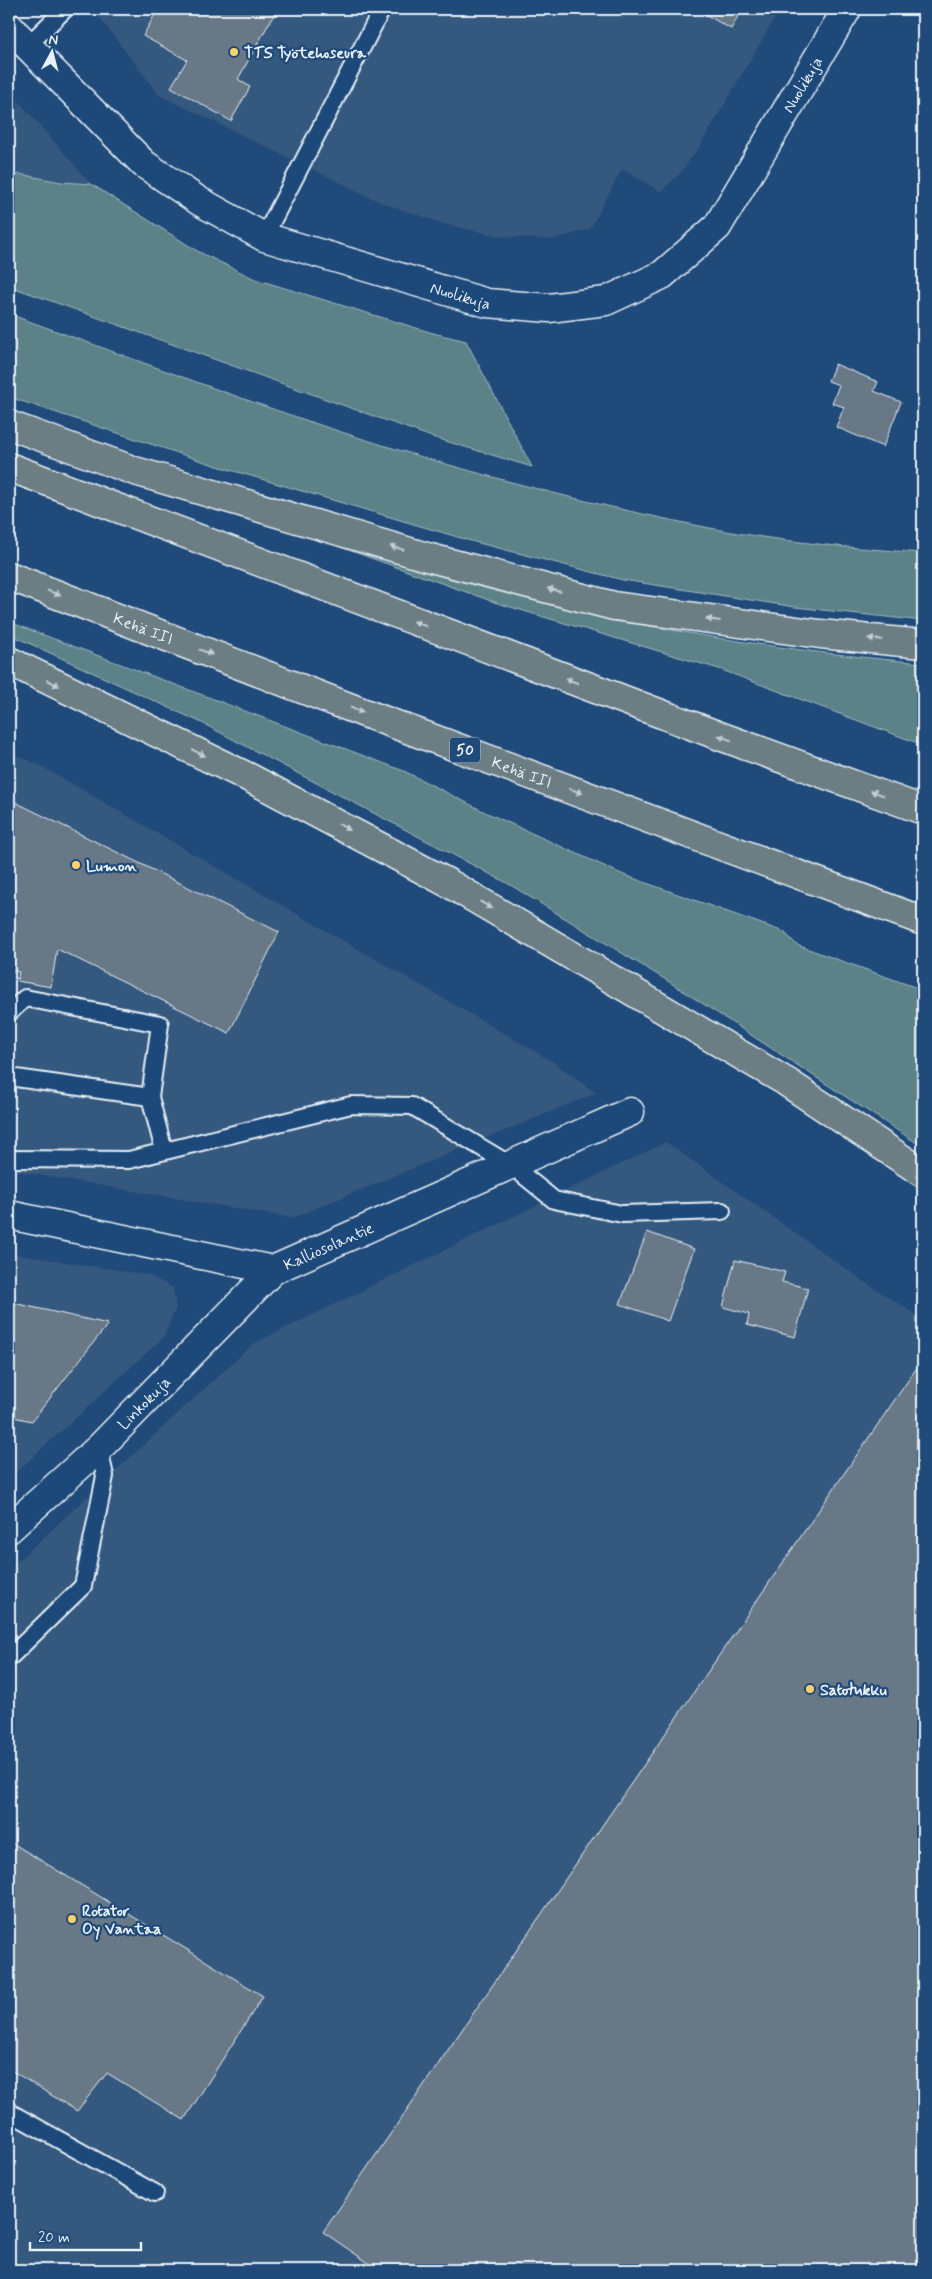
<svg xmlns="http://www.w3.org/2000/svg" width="932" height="2279" viewBox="0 0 932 2279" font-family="Mynerve,sans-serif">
	<rect width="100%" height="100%" fill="#1f4a7a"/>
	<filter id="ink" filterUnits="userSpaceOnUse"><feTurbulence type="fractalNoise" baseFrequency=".02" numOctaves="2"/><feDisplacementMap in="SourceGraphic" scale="10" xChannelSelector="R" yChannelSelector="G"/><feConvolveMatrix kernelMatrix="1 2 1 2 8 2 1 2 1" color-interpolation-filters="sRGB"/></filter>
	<g filter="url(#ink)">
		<!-- built -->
		<g fill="#35587e">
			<polygon points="93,9 780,9 702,143 681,172 661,192 622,169 590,229 551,240 499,236 444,224 380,202 159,95"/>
			<polygon points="9,90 91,184 61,182 19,174 9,183"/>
			<polygon points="9,752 41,766 552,1061 596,1093 292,1218 9,1170"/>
			<polygon points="666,1142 869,1285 923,1319 923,2270 9,2270 9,1569 253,1344"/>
			<polygon points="9,1253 148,1275 173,1288 176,1308 163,1338 9,1479"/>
		</g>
		<!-- green -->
		<g fill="#5b8288" stroke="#a2bac0">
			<polygon points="19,174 61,182 91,184 199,252 255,279 433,333 466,341 532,467 432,437 9,286 9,183"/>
			<path d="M9,314C110,350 212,389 314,423C443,466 577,502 710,528C780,542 852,548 923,553V621L795,607L623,580L471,541L217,466L9,397Z"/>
			<path d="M340,547C400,564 459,582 519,597C652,631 788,651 923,663V745L719,669L497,603Z"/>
			<polygon points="9,622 404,771 485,812 624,875 784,932 797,945 923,990 923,1147 671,983 507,883 200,722 9,634"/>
		</g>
		<!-- building -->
		<g fill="#677887" stroke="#e8f1f8">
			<polygon points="158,9 277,9 238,79 250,87 231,121 171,87 187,60 143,36"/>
			<polygon points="696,9 742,9 731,29"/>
			<polygon points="835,364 878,382 874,391 901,402 883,447 836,427 844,407 832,403 839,385 828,381"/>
			<polygon points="9,799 279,932 229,1033 57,949 51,987 17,981 19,972 9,970"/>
			<polygon points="647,1232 694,1249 668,1321 620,1304"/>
			<polygon points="735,1260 785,1272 782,1282 808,1288 795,1337 747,1325 749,1314 723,1307"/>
			<polygon points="9,1302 108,1324 32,1421 9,1416"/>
			<polygon points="918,1366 923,1369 923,2270 379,2270 323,2232"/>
			<polygon points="9,1841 263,1996 184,2120 107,2073 77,2111 9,2069"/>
		</g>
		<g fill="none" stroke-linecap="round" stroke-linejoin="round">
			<!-- lane casing -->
			<g stroke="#e8f1f8" stroke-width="20">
				<g id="lane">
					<polyline points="27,46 65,9"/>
					<polyline points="264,237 382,9"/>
					<polyline points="9,1013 25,998 160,1024 150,1097 164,1151"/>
					<polyline points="9,1077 150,1097"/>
					<polyline points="9,1159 129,1160 351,1105 412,1106 512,1166 554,1200 622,1214 722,1211"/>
					<polyline points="9,1658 83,1586 105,1476 99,1448"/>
					<polyline points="9,2112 155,2193"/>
				</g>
			</g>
			<!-- street casing -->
			<g stroke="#e8f1f8" stroke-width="31">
				<g id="street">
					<path id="s1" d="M9,27L144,164L199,201L264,237L487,303L549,308L606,301L662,275L717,227L847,9"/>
					<path id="s2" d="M9,1215L273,1270L630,1112"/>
					<path id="s3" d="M9,1529L99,1448L273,1270"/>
				</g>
			</g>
			<!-- highway casing -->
			<g stroke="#e8f1f8" stroke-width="31">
				<g id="highway">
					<polyline points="9,425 135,471 427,557 614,606 820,634 923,644"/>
					<polyline points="9,467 717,735 923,810"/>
					<path id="s4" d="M9,576L367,714L923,921"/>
					<polyline points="9,661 250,778 450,884 785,1081 923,1173"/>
				</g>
			</g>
			<!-- lane -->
			<use href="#lane" stroke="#1f4a7a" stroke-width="16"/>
			<!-- street -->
			<use href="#street" stroke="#1f4a7a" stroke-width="28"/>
			<!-- highway -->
			<use href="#highway" stroke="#6c7e84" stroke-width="28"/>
		</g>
		<!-- one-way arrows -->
		<defs><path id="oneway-solid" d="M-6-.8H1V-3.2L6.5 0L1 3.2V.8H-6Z" transform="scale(1.25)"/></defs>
		<g fill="#c3ced5">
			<use href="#oneway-solid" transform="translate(397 548) rotate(-164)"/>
			<use href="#oneway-solid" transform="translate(554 590) rotate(-165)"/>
			<use href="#oneway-solid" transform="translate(54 593) rotate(21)"/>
			<use href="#oneway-solid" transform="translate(713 620) rotate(-172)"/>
			<use href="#oneway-solid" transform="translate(420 624) rotate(-159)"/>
			<use href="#oneway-solid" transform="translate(875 639) rotate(-175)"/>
			<use href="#oneway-solid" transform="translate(206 652) rotate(21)"/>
			<use href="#oneway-solid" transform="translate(572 681) rotate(-159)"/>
			<use href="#oneway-solid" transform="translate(53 683) rotate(26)"/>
			<use href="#oneway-solid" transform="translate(357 710) rotate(21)"/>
			<use href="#oneway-solid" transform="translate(725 738) rotate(-160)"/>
			<use href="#oneway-solid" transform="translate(199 753) rotate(26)"/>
			<use href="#oneway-solid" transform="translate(576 791) rotate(20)"/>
			<use href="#oneway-solid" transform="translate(877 793) rotate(-160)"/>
			<use href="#oneway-solid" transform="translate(344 827) rotate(28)"/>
			<use href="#oneway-solid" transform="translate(486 905) rotate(31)"/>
		</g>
	</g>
	<!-- markers -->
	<g fill="#ffd166" stroke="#1f4a7a" stroke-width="2">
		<circle cx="234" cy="52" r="5"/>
		<circle cx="76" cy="865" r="5"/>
		<circle cx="810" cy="1689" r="5"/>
		<circle cx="72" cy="1919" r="5"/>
	</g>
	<g text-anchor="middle" stroke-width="4.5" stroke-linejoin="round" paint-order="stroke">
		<!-- shield labels -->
		<rect fill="#1f4a7a" stroke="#acbfd2" stroke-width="1" x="450" y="737.5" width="30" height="25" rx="4"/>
		<g font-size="15" font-weight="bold" fill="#e8f1f8">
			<text x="465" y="755">50</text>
		</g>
		<!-- poi labels -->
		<g font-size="16" font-weight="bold" fill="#e8f1f8" stroke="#1f4a7a" text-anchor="start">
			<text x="244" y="58">TTS Työtehoseura</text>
			<text x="86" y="871">Lumon</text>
			<text x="820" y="1695">Satotukku</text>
			<text x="82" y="1916">Rotator<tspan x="82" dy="18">Oy Vantaa</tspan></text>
		</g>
		<!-- street labels -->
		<g font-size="16" fill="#e8f1f8" stroke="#1f4a7a">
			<text dy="6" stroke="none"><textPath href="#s1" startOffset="986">Nuolikuja</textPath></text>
			<text dy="6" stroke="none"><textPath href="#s1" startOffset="538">Nuolikuja</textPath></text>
			<text dy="6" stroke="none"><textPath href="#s4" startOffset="144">Kehä III</textPath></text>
			<text dy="6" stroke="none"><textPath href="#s4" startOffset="549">Kehä III</textPath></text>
			<text dy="6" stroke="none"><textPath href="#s2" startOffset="330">Kalliosolantie</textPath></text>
			<text dy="6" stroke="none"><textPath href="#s3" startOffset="185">Linkokuja</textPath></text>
		</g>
	</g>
	<!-- margin -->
	<rect width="932" height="2279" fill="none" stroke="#1f4a7a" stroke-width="30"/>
	<rect x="15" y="15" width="902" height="2249" fill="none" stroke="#e8f1f8" stroke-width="2" filter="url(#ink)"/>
	<!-- north arrow -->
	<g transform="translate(52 52) rotate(7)" stroke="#1f4a7a" stroke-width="4" paint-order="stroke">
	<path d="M0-4L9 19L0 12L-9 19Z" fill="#e8f1f8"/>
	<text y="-8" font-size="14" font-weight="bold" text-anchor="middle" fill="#e8f1f8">N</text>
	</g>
	<!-- scale -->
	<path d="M30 2242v8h111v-8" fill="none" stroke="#e8f1f8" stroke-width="2.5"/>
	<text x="38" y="2242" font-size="15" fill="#e8f1f8" stroke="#1f4a7a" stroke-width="4" paint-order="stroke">20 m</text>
</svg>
